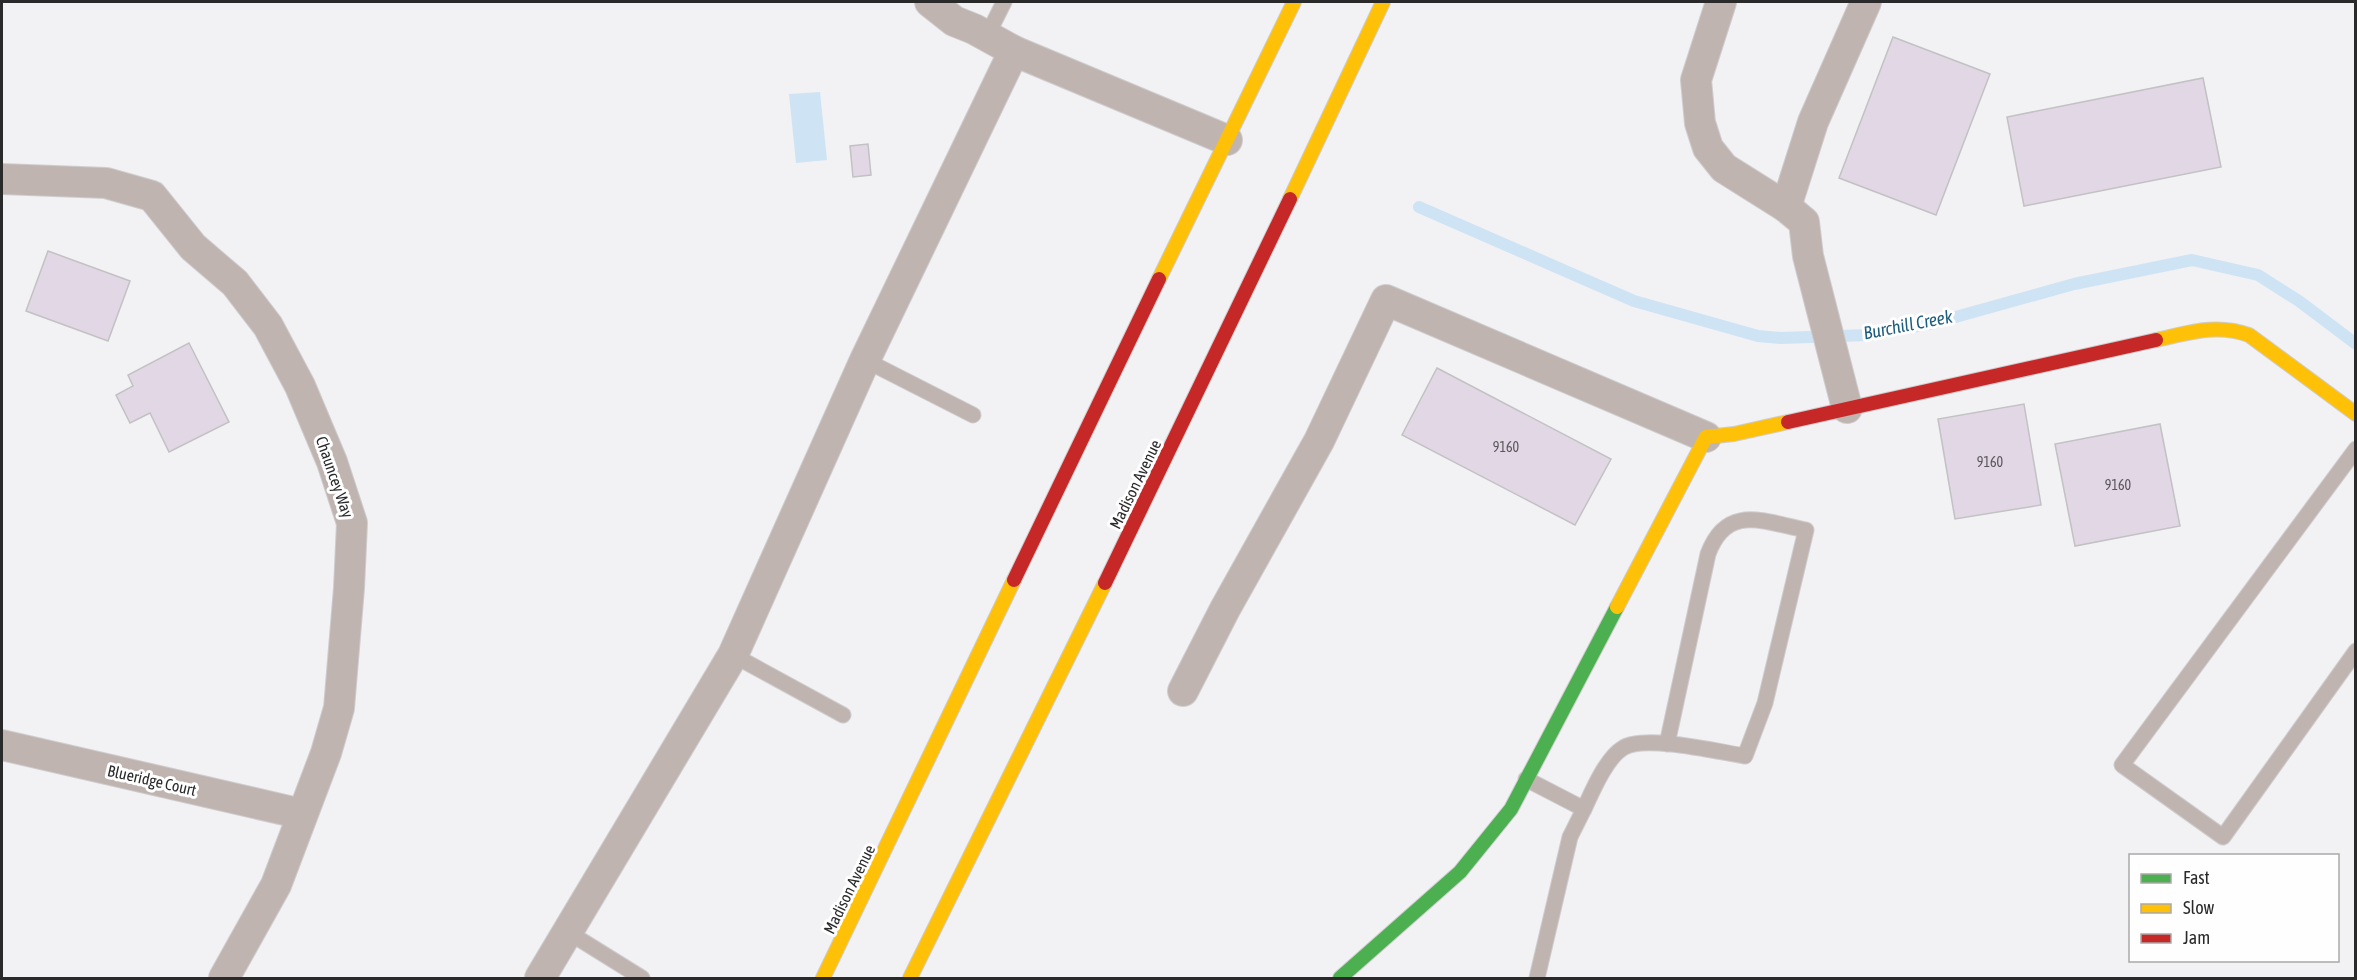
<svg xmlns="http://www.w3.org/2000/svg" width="2357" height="980" viewBox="0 0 2357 980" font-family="'Asap Condensed',sans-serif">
	<rect width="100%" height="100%" fill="#f2f1f3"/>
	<!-- water -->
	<polygon fill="#cee4f4" points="820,92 827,160 796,163 789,94"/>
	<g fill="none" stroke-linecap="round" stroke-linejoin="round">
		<!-- stream -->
		<polyline stroke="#cee4f4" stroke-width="12" points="1419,207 1634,301 1758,336 1781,338 1868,335 1934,323 2074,284 2192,260 2258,275 2299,301 2356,344"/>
	</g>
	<!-- building -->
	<g fill="#e2d7e5" stroke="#c2c1c3" stroke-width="1.5">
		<polygon points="1893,37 1990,74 1936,215 1839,178"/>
		<polygon points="2203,78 2221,167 2024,206 2007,117"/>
		<polygon points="868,144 871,175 853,177 850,146"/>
		<polygon points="48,251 130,281 108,341 26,311"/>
		<polygon points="189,343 229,422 169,452 150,413 130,423 116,395 133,386 128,375"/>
		<polygon points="1437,368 1611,459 1575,525 1402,435"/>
		<polygon points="2024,404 2041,505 1955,519 1938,419"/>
		<polygon points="2160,424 2180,526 2075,546 2055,444"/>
	</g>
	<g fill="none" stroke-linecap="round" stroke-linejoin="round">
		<!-- lane casing -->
		<g stroke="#cecdcf" stroke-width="17">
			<g id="lane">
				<polyline points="987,36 1004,2"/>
				<polyline points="865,360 973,415"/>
				<polyline points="2356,449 2122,765 2223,837 2356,651"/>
				<polyline points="733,655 843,715"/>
				<path d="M1526,779L1584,809C1592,792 1606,758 1623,748C1644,734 1719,752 1745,756L1765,703L1806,530C1764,522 1727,503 1708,554L1667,744"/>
				<polyline points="568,932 642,978"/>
				<polyline points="1537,978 1570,837 1584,809"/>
			</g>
		</g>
		<!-- street casing -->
		<g stroke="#cecdcf" stroke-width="32">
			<g id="street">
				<polyline points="930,2 954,21 974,29 1014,51 1227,140"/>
				<polyline points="1721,2 1696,80 1700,123 1708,148 1724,168 1786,207 1804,222 1808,256 1847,408"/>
				<polyline points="2,179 106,183 152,196 193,247 235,283 268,326 300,386 332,462 352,523 349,588 339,708 326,753 276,885 224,978"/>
				<polyline points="1786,207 1813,122 1866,2"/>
				<polyline points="1183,691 1225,609 1319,441 1386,300 1706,437"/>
				<polyline points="2,745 302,814"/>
				<polyline points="540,978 733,655 865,360 1014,51"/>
			</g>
		</g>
		<!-- fast casing -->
		<g stroke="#cecdcf" stroke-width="16">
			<polyline id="fast" points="1340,978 1460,872 1511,809 1617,607"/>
		</g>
		<!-- slow casing -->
		<g stroke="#cecdcf" stroke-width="16">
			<g id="slow">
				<polyline points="1290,199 1383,2"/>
				<polyline points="1159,279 1294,2"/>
				<path d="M2156,340C2188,333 2217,323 2249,335L2356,414"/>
				<polyline points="1617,607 1706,437 1734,434 1788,422"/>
				<polyline points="823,978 1014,580"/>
				<polyline points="910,978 1105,583"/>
			</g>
		</g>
		<!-- jam casing -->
		<g stroke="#cecdcf" stroke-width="16">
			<g id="jam">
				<polyline points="1788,422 2156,340"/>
				<polyline points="1014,580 1159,279"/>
				<polyline points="1105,583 1290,199"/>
			</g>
		</g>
		<!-- lane -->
		<use href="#lane" stroke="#c0b4b0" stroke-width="15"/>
		<!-- street -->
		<use href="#street" stroke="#c0b4b0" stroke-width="30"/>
		<!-- fast -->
		<use href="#fast" stroke="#4caf50" stroke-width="14"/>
		<!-- slow -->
		<use href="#slow" stroke="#ffc107" stroke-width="14"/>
		<!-- jam -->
		<use href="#jam" stroke="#c62828" stroke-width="14"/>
	</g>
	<g text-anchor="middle" stroke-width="6" stroke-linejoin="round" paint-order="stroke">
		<!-- number labels -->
		<g font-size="14" fill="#59555a">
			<text x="1506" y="452">9160</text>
			<text x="1990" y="467">9160</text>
			<text x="2118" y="490">9160</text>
		</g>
		<!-- street labels -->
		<g font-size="16" fill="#2b2a2b" stroke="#fffeff">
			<text transform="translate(335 477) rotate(71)" y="6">Chauncey Way</text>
			<text transform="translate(1135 484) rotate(-64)" y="6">Madison Avenue</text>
			<text transform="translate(152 780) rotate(13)" y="6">Blueridge Court</text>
			<text transform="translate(849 889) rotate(-64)" y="6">Madison Avenue</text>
		</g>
		<!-- water labels -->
		<g font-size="18" font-style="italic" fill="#1c5c7f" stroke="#fffeff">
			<text transform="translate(1908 325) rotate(-11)" y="6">Burchill Creek</text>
		</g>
	</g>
	<!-- border -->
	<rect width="2357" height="980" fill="none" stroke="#2b2a2b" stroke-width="6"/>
	<!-- legend -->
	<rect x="2129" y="854" width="210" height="108" fill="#fffeff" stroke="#aaa9aa" stroke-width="1.5"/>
	<rect x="2141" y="874" width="30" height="9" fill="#4caf50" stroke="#aaa9aa" stroke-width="1.5"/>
	<text x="2183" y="884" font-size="18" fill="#2b2a2b">Fast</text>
	<rect x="2141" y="904" width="30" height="9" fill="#ffc107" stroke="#aaa9aa" stroke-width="1.5"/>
	<text x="2183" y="914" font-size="18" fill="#2b2a2b">Slow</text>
	<rect x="2141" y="934" width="30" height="9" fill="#c62828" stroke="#aaa9aa" stroke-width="1.5"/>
	<text x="2183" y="944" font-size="18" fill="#2b2a2b">Jam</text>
</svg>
